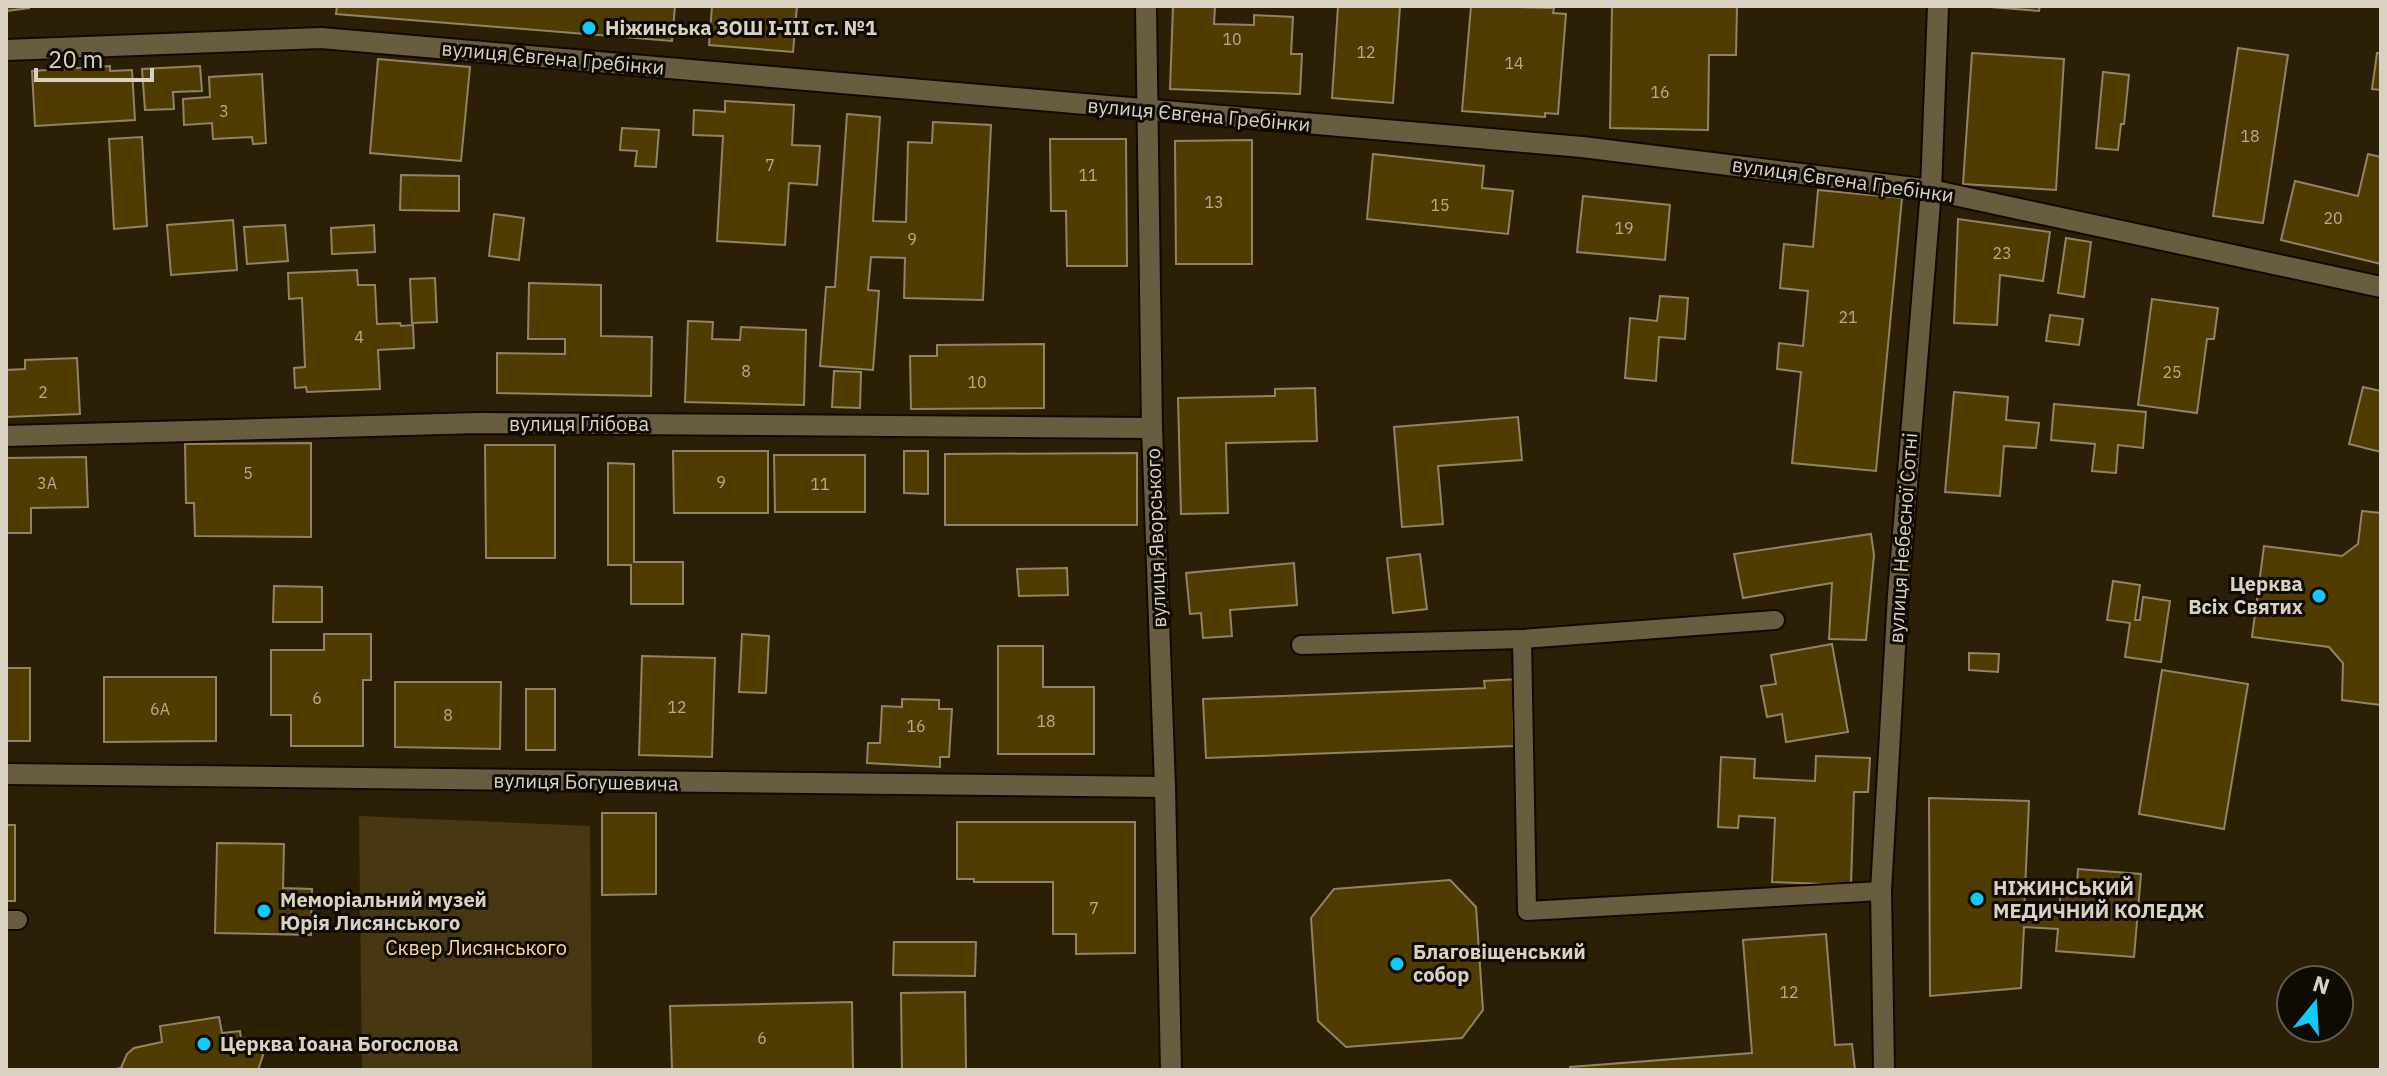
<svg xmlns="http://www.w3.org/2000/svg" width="2387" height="1076" viewBox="0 0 2387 1076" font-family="'IBM Plex Sans',sans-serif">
	<rect width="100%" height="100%" fill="#2b2005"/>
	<!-- green -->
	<polygon fill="#473813" points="359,816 590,826 592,1070 362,1070"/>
	<!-- building -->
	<g fill="#503c01" stroke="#908366" stroke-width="2">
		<polygon points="6,6 29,6 29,8 6,11"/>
		<polygon points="337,6 675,6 672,41 336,14"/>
		<polygon points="712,6 797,6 793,52 709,45"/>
		<polygon points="1173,6 1215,6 1214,24 1254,25 1254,15 1293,17 1291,54 1302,54 1300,94 1170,89"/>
		<polygon points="1338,6 1400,7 1393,103 1332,98"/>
		<polygon points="1471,6 1554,8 1553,13 1566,14 1558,114 1545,113 1545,117 1462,111"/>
		<polygon points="1612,6 1737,6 1736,55 1709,55 1708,130 1610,128"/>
		<polygon points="1977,6 2040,6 2039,11"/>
		<polygon points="2238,48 2288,55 2263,223 2213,216"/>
		<polygon points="1972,53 2064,59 2056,190 1963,184"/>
		<polygon points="2377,53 2381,53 2381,90 2372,89"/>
		<polygon points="378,59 470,67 461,161 370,153"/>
		<polygon points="110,66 110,71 132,70 135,120 35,126 32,71"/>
		<polygon points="200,66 202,91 173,92 174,109 145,110 142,69"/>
		<polygon points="2103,72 2129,75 2124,124 2121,124 2118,150 2096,148"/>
		<polygon points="262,74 266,143 253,144 252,137 213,139 212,123 184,125 183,99 210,97 209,77"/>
		<polygon points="725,101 794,105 792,145 820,146 817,185 789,183 785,245 717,241 723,136 693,135 694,110 725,112"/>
		<polygon points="847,114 880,117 873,221 906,222 908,142 932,143 933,122 991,125 983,300 904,298 905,258 871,257 868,290 879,291 873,370 820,366 826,287 835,287"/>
		<polygon points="622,128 659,130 656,167 635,166 637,151 620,150"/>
		<polygon points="142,137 147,226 114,229 109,139"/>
		<polygon points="1050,139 1126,139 1127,266 1067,266 1066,211 1051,211"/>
		<polygon points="1252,140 1252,264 1176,264 1175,141"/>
		<polygon points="1373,154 1484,166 1482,188 1513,191 1508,234 1367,219"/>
		<polygon points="2368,154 2381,157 2381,264 2281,240 2295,181 2358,196"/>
		<polygon points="401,175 459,176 459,211 400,210"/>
		<polygon points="1818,190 1902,198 1876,471 1792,463 1801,372 1777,369 1779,343 1803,346 1808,291 1780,288 1784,244 1813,247"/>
		<polygon points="1583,196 1670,205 1665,260 1577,252"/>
		<polygon points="494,214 524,218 519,260 489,256"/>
		<polygon points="1958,219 2050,232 2043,281 2000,275 1997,325 1954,323"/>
		<polygon points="233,220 237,270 171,275 167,225"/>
		<polygon points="285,225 288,261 247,264 244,227"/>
		<polygon points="374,225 375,252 332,254 331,228"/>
		<polygon points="2066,238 2091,242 2084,297 2058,293"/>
		<polygon points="357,270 358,285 375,285 377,324 400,323 401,326 413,325 414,348 378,350 380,389 307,392 306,387 295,388 294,368 305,367 302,298 289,299 288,273"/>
		<polygon points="435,278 437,322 412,323 410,279"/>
		<polygon points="529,283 601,285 601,336 652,337 651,396 497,393 497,353 565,354 565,339 528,339"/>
		<polygon points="1660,296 1688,298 1685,339 1659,337 1656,381 1625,378 1630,318 1657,321"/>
		<polygon points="2152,299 2218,308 2214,339 2207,339 2197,413 2138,405"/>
		<polygon points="2050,315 2083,319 2079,345 2046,341"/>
		<polygon points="688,321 713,322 712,339 740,340 741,327 806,330 804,405 685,402"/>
		<polygon points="1044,344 1044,408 911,409 910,356 937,356 937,345"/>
		<polygon points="77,358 80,414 6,417 6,370 25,369 25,360"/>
		<polygon points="834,371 861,372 860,408 832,407"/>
		<polygon points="2363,387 2381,391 2381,452 2349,444"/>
		<polygon points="1315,388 1317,441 1226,443 1228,513 1181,514 1178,398 1275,396 1275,389"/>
		<polygon points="1954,392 2008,397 2006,420 2039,423 2036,448 2004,446 2000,496 1945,492"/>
		<polygon points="2054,404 2146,412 2143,448 2118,445 2116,473 2092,471 2095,444 2051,440"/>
		<polygon points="1518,417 1522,460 1438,466 1443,524 1402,527 1394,427"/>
		<polygon points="311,443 311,537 195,536 194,503 186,503 185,444"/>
		<polygon points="485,445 555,445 555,558 486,558"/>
		<polygon points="673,451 768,451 768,513 674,513"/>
		<polygon points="904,451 928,451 928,494 904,493"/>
		<polygon points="1137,453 1137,525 945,525 945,454"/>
		<polygon points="774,455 865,455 865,512 775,512"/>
		<polygon points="86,457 88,507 31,508 31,533 6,533 6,458"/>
		<polygon points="608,463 634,464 634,562 683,562 683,604 631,604 631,565 608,565"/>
		<polygon points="2362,511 2381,513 2381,705 2342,700 2343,663 2329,647 2252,637 2264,546 2342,556 2358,544"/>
		<polygon points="1871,534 1874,555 1866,640 1829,639 1832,583 1743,598 1734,554"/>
		<polygon points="1420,554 1427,609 1393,613 1387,558"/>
		<polygon points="1294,563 1297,605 1230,610 1232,636 1203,638 1201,613 1190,614 1186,573"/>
		<polygon points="1067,568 1068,595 1019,596 1017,569"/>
		<polygon points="2113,581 2140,585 2135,620 2140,620 2143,597 2170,601 2161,662 2125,657 2130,623 2107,620"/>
		<polygon points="274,586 322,587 322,622 273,622"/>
		<polygon points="324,634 371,634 371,680 363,680 363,746 291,746 291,715 271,715 271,650 324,650"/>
		<polygon points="742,634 769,636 766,693 739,692"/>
		<polygon points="1832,644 1848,732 1786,742 1782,714 1767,717 1761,686 1776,684 1771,655"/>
		<polygon points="998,646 1043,646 1043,687 1094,687 1094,754 998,754"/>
		<polygon points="1969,653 1999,654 1998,672 1969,670"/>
		<polygon points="642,656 715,658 712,757 639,755"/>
		<rect x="6" y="668" width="24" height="73"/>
		<polygon points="2162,670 2248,684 2224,829 2139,814"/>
		<polygon points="104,677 216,677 216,741 104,742"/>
		<polygon points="1519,679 1521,712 1513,712 1514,746 1206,758 1203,699 1485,688 1484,681"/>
		<polygon points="395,682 501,682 500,749 395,747"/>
		<rect x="526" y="689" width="29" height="61"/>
		<polygon points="902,699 939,700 939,709 952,709 949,757 940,757 940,767 867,763 868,743 880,743 882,706 902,707"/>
		<polygon points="1816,756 1870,758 1868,792 1854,792 1851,885 1772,882 1775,818 1739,816 1738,828 1718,827 1721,757 1755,759 1754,778 1815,781"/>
		<polygon points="1929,798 2029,801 2024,913 2059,914 2061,885 2077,886 2078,869 2141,874 2134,957 2056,951 2058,929 2024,927 2021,988 1930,996"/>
		<polygon points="602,813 656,813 656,894 602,895"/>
		<polygon points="957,822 1135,822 1135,953 1076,954 1076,934 1053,934 1053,882 974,882 974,879 957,879"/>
		<rect x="6" y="825" width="9" height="76"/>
		<polygon points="217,843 284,844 283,888 312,889 311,935 215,933"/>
		<polygon points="1450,880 1476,907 1483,1010 1462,1038 1346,1047 1318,1021 1311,918 1334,889"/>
		<polygon points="1826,934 1835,1045 1852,1044 1855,1070 1570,1070 1570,1067 1752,1053 1743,940"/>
		<polygon points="894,942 976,942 975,976 893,975"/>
		<polygon points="965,992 966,1070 902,1070 901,993"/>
		<polygon points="852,1002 853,1070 672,1070 670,1006"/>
		<polygon points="219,1017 222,1033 240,1031 241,1038 251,1040 259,1046 263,1055 258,1070 110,1070 121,1068 127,1054 134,1048 162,1042 160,1026"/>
	</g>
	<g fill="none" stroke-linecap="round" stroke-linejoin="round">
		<!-- service casing -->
		<g stroke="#130900" stroke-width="22">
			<g id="service">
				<polyline points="1522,639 1775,620"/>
				<polyline points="1301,645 1522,639 1527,911 1881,891"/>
				<polyline points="6,920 18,920"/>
			</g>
		</g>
		<!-- minor casing -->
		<g stroke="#130900" stroke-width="24">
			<g id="minor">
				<polyline points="1146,6 1152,428 1165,787 1171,1070"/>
				<polyline points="6,50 321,38 1582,147 1931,190 2381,287"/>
				<polyline points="6,436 479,423 1152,428"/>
				<polyline points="6,774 1165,787"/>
				<polyline points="1884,1070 1881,891 1898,595 1931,190 1938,6"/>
			</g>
		</g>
		<!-- service -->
		<use href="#service" stroke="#695d40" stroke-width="18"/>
		<!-- minor -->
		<use href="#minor" stroke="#695d40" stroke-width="20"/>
	</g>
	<!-- markers -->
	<g fill="#0fcafa" stroke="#0f0b02" stroke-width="3">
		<circle cx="589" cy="28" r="8"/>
		<circle cx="2319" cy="596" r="8"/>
		<circle cx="1977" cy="899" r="8"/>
		<circle cx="264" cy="911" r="8"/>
		<circle cx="1397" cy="964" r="8"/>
		<circle cx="204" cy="1044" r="8"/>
	</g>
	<g text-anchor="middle" stroke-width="6" stroke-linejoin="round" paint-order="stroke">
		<!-- number labels -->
		<g font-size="16" fill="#b7ac92">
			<text x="1232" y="45">10</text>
			<text x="1366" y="58">12</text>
			<text x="1514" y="69">14</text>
			<text x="1660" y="98">16</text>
			<text x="224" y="117">3</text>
			<text x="2250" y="142">18</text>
			<text x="770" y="171">7</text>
			<text x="1088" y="181">11</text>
			<text x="1214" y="208">13</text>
			<text x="1440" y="211">15</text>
			<text x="2333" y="224">20</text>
			<text x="1624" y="234">19</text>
			<text x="912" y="245">9</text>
			<text x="2002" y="259">23</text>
			<text x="1848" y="323">21</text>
			<text x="359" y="343">4</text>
			<text x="746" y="377">8</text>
			<text x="2172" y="378">25</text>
			<text x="977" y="388">10</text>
			<text x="43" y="398">2</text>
			<text x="248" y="479">5</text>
			<text x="721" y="488">9</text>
			<text x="47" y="489">3А</text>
			<text x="820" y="490">11</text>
			<text x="317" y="704">6</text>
			<text x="677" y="713">12</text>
			<text x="160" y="715">6А</text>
			<text x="448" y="721">8</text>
			<text x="1046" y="727">18</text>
			<text x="916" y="732">16</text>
			<text x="1094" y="914">7</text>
			<text x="1789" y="998">12</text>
			<text x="762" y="1044">6</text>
		</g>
		<!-- poi labels -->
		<g font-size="20" font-weight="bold" fill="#d9d2c3" stroke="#0f0b02" text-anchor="start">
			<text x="605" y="35">Ніжинська ЗОШ І-ІІІ ст. №1</text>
			<text x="2303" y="591" text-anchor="end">Церква<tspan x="2303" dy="23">Всіх Святих</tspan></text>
			<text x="1993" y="895">НІЖИНСЬКИЙ<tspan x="1993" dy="23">МЕДИЧНИЙ КОЛЕДЖ</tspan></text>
			<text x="280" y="907">Меморіальний музей<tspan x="280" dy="23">Юрія Лисянського</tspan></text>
			<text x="1413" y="959">Благовіщенський<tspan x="1413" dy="23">собор</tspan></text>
			<text x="220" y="1051">Церква Іоана Богослова</text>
		</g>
		<!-- street labels -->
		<g font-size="20" fill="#d9d2c3" stroke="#0f0b02">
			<text transform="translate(553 58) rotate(5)" y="7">вулиця Євгена Гребінки</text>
			<text transform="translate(1199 115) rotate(5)" y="7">вулиця Євгена Гребінки</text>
			<text transform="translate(1843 180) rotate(8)" y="7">вулиця Євгена Гребінки</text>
			<text x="579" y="431">вулиця Глібова</text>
			<text transform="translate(1156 538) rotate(-92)" y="7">вулиця Яворського</text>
			<text transform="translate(1903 538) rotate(-86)" y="7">вулиця Небесної Сотні</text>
			<text transform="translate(586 782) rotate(1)" y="7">вулиця Богушевича</text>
		</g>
		<!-- park labels -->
		<g font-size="20" fill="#fbdc92" stroke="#0f0b02">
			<text x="476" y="955">Сквер Лисянського</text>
		</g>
	</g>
	<!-- border -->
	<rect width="2387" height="1076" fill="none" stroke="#d9d2c3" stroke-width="16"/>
	<!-- north arrow -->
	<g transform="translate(2315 1004) rotate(18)"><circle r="38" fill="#0f0b02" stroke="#605b4f" stroke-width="2"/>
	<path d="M0-6L14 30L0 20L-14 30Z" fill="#0fcafa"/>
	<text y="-12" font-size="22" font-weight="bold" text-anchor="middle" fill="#d9d2c3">N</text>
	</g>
	<!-- scale -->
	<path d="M36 68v12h116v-12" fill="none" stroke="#d9d2c3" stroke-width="4"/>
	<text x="48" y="68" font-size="24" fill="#d9d2c3" stroke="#0f0b02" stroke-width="6" paint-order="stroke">20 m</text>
</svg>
